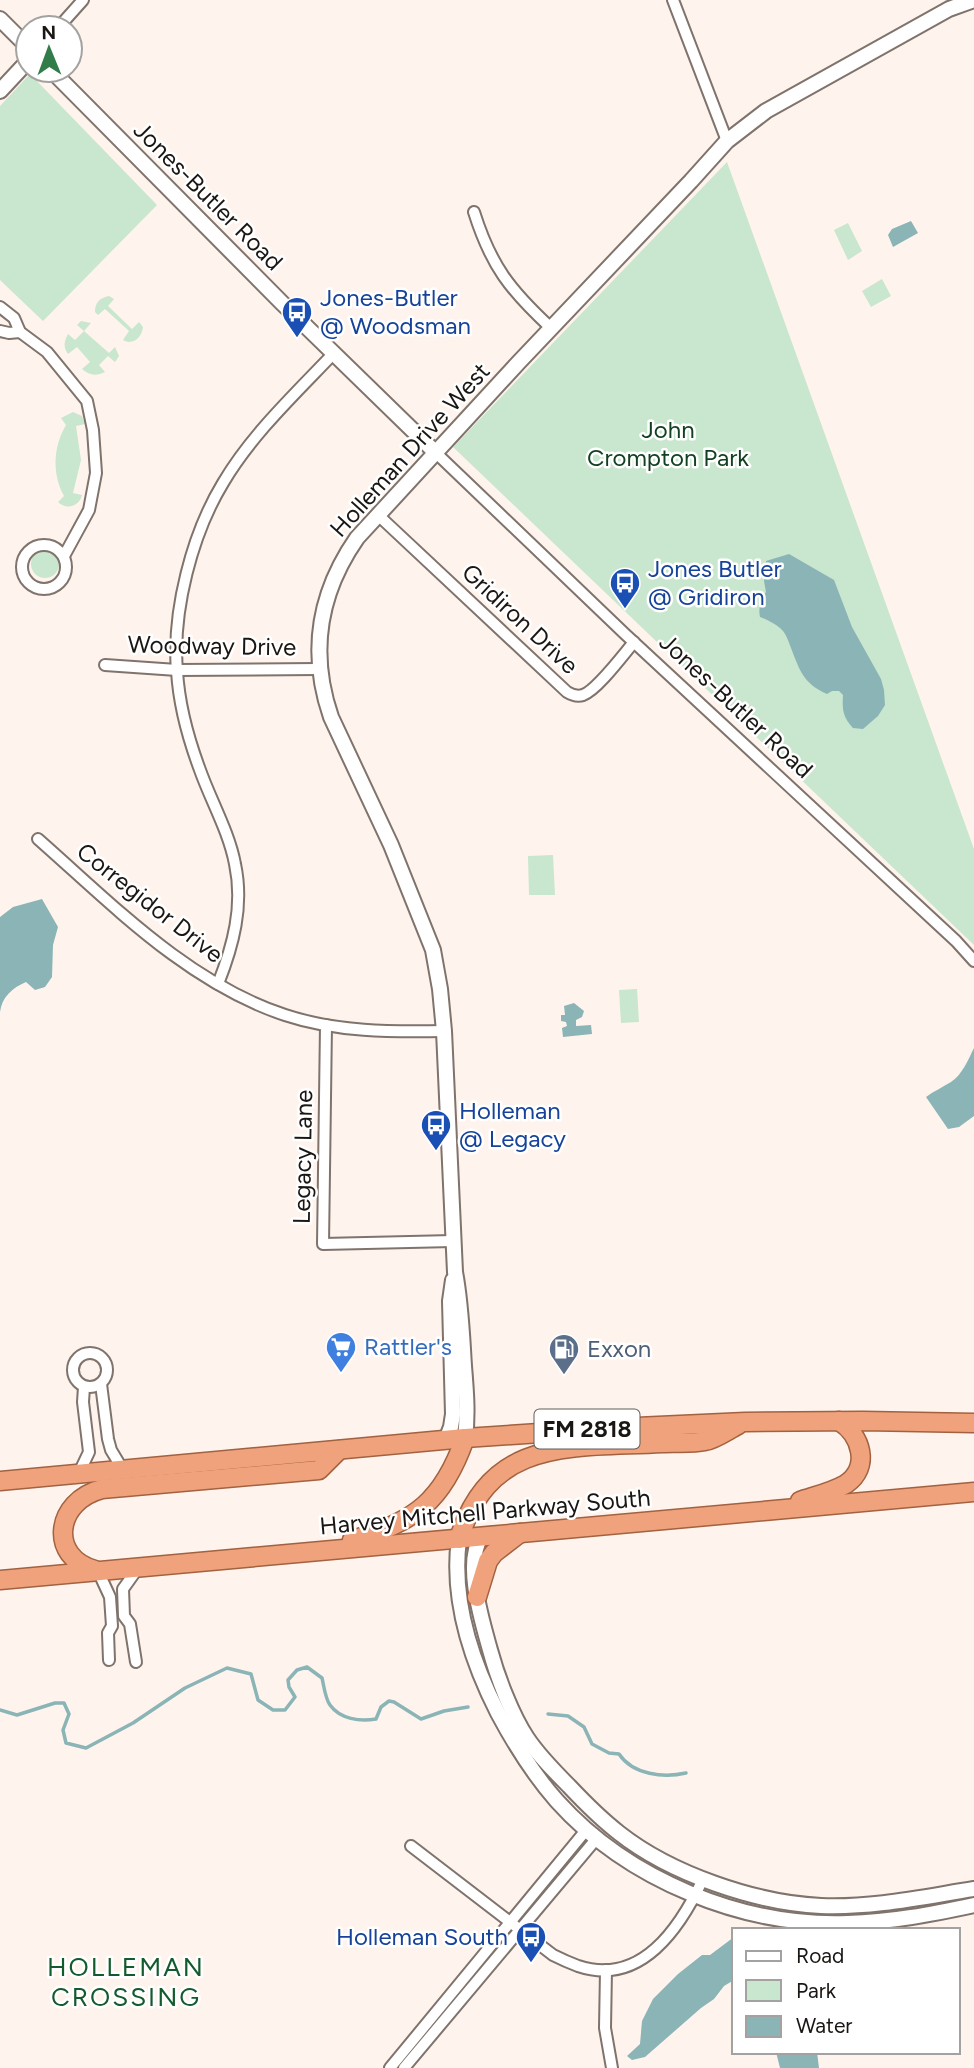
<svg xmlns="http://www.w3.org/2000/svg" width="974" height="2068" viewBox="0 0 974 2068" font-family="Figtree,sans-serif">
	<rect width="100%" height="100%" fill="#fef4ed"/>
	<!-- green -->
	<g fill="#c9e6ce">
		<polygon points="30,74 157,205 43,321 0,280 0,106"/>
		<polygon points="727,162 974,849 974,945 453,447"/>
		<polygon points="848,223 862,251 848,260 834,230"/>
		<polygon points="882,279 891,296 871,307 862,291"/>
		<path d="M109,296L114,299L108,306L132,329L139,322L143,327C142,337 133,346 123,340L129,331L105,309L98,315L95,312C95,302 100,298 109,296Z"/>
		<path d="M81,321L91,323L84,331L109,353L115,347L119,356L115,362L108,356L99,365L105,372C96,376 90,376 82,369L90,362L77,347L68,354C63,346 64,342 68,334L75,340L84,331L77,325Z"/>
		<path d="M73,412L82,416L85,424L76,426L81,460L73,493L82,495C79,507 66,510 58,502L64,496C52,474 53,447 66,425L61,418Z"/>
		<circle cx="45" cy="564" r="14"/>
		<polygon points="553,855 555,895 529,895 528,856"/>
		<polygon points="637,989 639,1022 621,1023 619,990"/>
	</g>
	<!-- water -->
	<g fill="#8ab4b6">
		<polygon points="911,221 918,233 893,247 888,235 892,229"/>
		<path d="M789,554L834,580L852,627L881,679L884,690L885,705L878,716L863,729L853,728C843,717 842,710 843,695L839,691H832L827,694C803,683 800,671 791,648C788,640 786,633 780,628C774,623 767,620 760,617C758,608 761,600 766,592L764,581L766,561Z"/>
		<path d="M42,899L58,927L53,945L52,977L45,987L35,990L26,982C12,988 2,997 0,1012V917L13,907Z"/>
		<polygon points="574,1003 584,1011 582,1017 576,1020 576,1026 591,1025 592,1034 563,1037 562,1028 567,1026 566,1022 561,1021 561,1015 565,1015 564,1006"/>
		<path d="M974,1048V1116L959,1127L948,1129L926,1097C934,1091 943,1087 951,1082C962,1075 968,1060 974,1048Z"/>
		<polygon points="734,1937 734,1980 724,1986 714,1999 701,2008 645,2057 632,2060 627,2056 640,2044 642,2021 653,1999 678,1974 702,1955 710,1955"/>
		<polygon points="776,2052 817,2052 819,2068 780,2068"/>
	</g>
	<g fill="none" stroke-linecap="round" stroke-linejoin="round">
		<!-- stream -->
		<g stroke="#8ab4b6" stroke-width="3.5">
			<path d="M0,1710L17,1715L55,1703H64L69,1714L63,1730L66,1743L86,1748L133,1723L185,1688L227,1668L251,1674L258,1700L273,1710H285L295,1697L289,1687L288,1680L297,1670L307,1667L322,1678C324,1686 325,1698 330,1705C340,1719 360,1722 376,1719L381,1707L389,1701L394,1702L421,1719L444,1711L468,1707"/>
			<path d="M548,1714L568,1716L584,1727L592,1744L609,1753L619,1754C633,1775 664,1778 686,1773"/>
		</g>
		<!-- minor casing -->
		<g stroke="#7f736c" stroke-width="14">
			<g id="minor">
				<polyline points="673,0 727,141"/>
				<polyline points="58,28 83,0"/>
				<path d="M474,212C491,266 510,290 551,328"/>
				<polyline points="0,307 14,318 20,332 47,352 87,401 93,430 96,473 89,510 64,556"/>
				<polyline points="0,331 9,333 20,332"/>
				<polyline points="435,452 625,634 956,941 974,961"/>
				<path d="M378,515L567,692C572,695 577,697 583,695C597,690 623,655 634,642"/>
				<circle cx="44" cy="567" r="22"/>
				<polyline points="105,665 177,670 319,669"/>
				<path d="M38,839C113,905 188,983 285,1015C336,1032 391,1032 444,1031"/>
				<path d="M218,984C233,946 244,906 235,864C229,832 211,801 200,770C188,738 179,705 177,671C172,611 192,534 223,483C252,434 295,394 334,353"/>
				<polyline points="326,1025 323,1244 453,1241"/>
				<circle cx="90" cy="1370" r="17"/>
				<polyline points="101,1384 108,1439 111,1450 123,1470"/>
				<polyline points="79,1473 89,1452 83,1402 84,1387"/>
				<polyline points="98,1571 110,1597 112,1626 108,1633 109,1660"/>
				<polyline points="136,1662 130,1624 124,1616 123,1589 138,1568"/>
				<path d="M411,1846L553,1955C561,1959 570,1963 578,1966C641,1987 680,1928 703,1879"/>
				<polyline points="606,1970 605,2028 612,2068"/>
				<polyline points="390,2068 587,1829"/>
				<polyline points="404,2068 597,1838"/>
			</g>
		</g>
		<!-- tertiary casing -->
		<g stroke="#7f736c" stroke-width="18">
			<g id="tertiary">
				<polyline points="0,19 28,47"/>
				<polyline points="51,70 282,303 435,452"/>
				<polyline points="0,91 28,61"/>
				<path d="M465,1438C468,1414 466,1390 464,1366C462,1334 461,1304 455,1272L444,1031L440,989L433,950L391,845L331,717C309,653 318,594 357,538L519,362L691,181L727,141L766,111L949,9L974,0"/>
				<polyline points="446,1440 451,1427 453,1414 450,1301 453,1280"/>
				<path d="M481,1537C464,1564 482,1621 490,1650C497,1676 512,1716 527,1738C539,1756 554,1771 569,1786C585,1803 601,1819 619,1833C671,1874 756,1903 821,1906C873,1908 923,1897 974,1889"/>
				<path d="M459,1539C451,1599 471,1660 498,1713C514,1743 534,1775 557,1801C628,1880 743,1927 848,1923C891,1922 932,1914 974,1905"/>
			</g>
		</g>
		<!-- trunk casing -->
		<g stroke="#a26241" stroke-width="21">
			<g id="trunk">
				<polyline points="0,1481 465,1438 615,1428 745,1422 863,1421 974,1423"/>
				<path d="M800,1501C815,1496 832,1492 846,1484C871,1467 861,1435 839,1421"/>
				<path d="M459,1539C490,1436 573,1448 662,1443C675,1442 691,1444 705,1441C716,1439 728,1430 738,1425"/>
				<path d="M352,1540C415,1522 443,1501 465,1438"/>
				<path d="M95,1570C48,1557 55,1501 102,1489L319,1470L339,1450"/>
				<polyline points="0,1580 974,1492"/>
				<polyline points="477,1597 488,1561 494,1553 520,1533"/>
			</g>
		</g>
		<!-- minor -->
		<use href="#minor" stroke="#fff" stroke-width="10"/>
		<!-- tertiary -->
		<use href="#tertiary" stroke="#fff" stroke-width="14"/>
		<!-- trunk -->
		<use href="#trunk" stroke="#efa27b" stroke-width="18"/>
	</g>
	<!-- icons -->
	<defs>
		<g id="bus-pin" transform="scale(1.575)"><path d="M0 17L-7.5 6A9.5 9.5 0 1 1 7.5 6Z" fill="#1a4fb4" stroke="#fff"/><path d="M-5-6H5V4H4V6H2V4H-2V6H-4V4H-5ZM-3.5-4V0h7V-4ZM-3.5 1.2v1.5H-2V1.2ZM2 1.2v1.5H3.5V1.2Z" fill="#fff"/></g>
		<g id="supermarket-pin" transform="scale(1.575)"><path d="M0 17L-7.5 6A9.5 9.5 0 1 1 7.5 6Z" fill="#3f7fe0" stroke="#fff"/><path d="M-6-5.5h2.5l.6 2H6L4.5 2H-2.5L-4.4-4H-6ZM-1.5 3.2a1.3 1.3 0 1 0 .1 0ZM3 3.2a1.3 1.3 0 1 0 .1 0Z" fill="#fff"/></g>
		<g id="fuel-pin" transform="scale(1.575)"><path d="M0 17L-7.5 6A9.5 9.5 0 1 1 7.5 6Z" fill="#5c6f8a" stroke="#fff"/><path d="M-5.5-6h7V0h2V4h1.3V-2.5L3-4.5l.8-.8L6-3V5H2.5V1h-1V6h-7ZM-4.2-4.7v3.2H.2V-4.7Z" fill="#fff"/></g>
	</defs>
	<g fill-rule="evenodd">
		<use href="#bus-pin" x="297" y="312"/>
		<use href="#bus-pin" x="625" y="583"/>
		<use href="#bus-pin" x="436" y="1125"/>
		<use href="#supermarket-pin" x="341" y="1347"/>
		<use href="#fuel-pin" x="564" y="1349"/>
		<use href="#bus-pin" x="531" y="1937"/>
	</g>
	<g text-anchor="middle" stroke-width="5" stroke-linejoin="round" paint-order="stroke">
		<!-- shield labels -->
		<rect fill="#fff" stroke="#5f5c5a" stroke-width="2" x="534.5" y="1409.5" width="105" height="39" rx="5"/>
		<g font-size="23" font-weight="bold" fill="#1a1613">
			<text x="587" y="1437">FM 2818</text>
		</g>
		<!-- street labels -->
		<g font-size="24" fill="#1a1613" stroke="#fff">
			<text transform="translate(208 196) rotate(45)" y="8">Jones-Butler Road</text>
			<text transform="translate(410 450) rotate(-48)" y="8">Holleman Drive West</text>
			<text transform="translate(520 619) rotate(43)" y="8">Gridiron Drive</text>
			<text transform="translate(212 646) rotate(1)" y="8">Woodway Drive</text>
			<text transform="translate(736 706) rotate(43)" y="8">Jones-Butler Road</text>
			<text transform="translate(150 903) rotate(38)" y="8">Corregidor Drive</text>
			<text transform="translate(303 1157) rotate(-89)" y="8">Legacy Lane</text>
			<text transform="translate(485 1512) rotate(-5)" y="8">Harvey Mitchell Parkway South</text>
		</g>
		<!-- transit labels -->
		<g font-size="24" fill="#164399" stroke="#fff" text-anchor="start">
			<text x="320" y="306">Jones-Butler<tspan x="320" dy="28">@ Woodsman</tspan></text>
			<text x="648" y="577">Jones Butler<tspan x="648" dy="28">@ Gridiron</tspan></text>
			<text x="459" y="1119">Holleman<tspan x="459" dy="28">@ Legacy</tspan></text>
			<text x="508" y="1945" text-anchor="end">Holleman South</text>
		</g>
		<!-- park labels -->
		<g font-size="24" fill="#124121" stroke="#fff">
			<text x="668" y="438">John<tspan x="668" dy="28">Crompton Park</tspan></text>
		</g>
		<!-- shop labels -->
		<g font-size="24" fill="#366cbe" stroke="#fff" text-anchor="start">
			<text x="364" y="1355">Rattler's</text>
		</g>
		<!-- service labels -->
		<g font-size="24" fill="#4e5e75" stroke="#fff" text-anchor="start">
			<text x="587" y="1357">Exxon</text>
		</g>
		<!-- neighbourhood labels -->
		<g font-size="26" letter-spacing="2" fill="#135a2d" stroke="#fff">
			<text x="126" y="1976">HOLLEMAN<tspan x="126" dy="30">CROSSING</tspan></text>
		</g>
	</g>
	<!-- legend -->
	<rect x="732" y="1928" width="228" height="126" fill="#ffffff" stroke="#a3a2a1" stroke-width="2"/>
	<rect x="746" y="1951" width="35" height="10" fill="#ffffff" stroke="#a3a2a1" stroke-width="2"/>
	<text x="796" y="1963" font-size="21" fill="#1a1613">Road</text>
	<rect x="746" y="1980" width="35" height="21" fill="#c9e6ce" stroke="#a3a2a1" stroke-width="2"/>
	<text x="796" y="1998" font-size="21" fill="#1a1613">Park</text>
	<rect x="746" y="2016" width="35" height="21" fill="#8ab4b6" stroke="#a3a2a1" stroke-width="2"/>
	<text x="796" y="2033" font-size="21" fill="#1a1613">Water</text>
	<!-- north arrow -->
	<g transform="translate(49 49) rotate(359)"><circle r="33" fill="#ffffff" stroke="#a3a2a1" stroke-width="2"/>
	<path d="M0-5L12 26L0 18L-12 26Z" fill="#327c49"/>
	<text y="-10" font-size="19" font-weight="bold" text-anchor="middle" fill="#1a1613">N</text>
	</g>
</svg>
